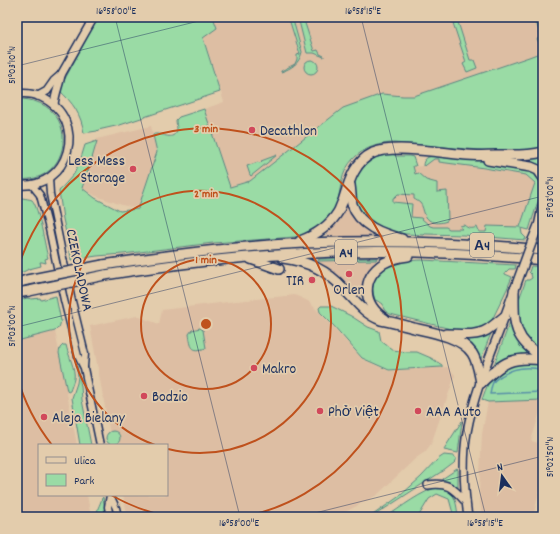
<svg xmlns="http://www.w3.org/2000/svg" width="560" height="534" viewBox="0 0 560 534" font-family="Dekko,sans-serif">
	<rect width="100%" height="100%" fill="#e3ccac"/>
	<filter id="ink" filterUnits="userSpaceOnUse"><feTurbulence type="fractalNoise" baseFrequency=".025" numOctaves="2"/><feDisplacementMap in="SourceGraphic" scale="8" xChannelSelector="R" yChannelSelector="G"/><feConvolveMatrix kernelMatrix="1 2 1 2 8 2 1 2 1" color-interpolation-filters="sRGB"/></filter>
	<g filter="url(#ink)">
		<!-- built -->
		<g fill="#ddbea3">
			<polygon points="197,17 543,17 543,56 409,98 343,108 250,181 230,187 204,109 224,102"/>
			<polygon points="151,126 157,152 138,209 122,205 96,196 82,188 90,165 97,139"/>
			<polygon points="434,159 439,159 439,162 526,175 535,183 517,238 389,225 364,171 423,166 426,165"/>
			<polygon points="347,202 348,203 363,227 371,233 370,236 327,237 326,235 338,219"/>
			<polygon points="377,259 367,275 363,292 356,290 352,293 319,266 318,261"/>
			<polygon points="295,295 308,301 321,314 362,359 389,371 448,367 455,375 431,444 425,452 416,458 377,495 336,517 128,517 123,495 167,495 167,445 112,445 90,326 137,316 159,324 162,310 236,301"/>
			<polygon points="55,331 77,445 39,445 39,495 87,495 91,517 17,517 17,341"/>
			<polygon points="543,400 543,402 531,441 543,444 543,476 533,517 482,517 479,493 482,434 488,402"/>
		</g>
		<!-- green -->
		<g fill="#9adba5" stroke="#5a8582">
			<path d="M98,17H213L217,28L203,38L220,92L120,125L98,130L97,131L84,133C81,114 73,103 59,90Z"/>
			<path d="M284,17H291L293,20L302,52C299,64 292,68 281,72V71L295,64L297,59V55L300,54L289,19L285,20Z"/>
			<polygon points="298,17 303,17 314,51 318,50 320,54 324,56 324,57 314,53 307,53"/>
			<polygon points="534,17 539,17 543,29 543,42 542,44 539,43 537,39 541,37"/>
			<polygon points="458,22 470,60 474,60 477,68 467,72 463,64 466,62 453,23"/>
			<path d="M543,50V149L531,152L492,151L394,143C370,143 348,155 342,180C339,191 339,203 333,213C324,226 310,234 295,237L213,243L123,254L97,256L71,260L70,252L63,219L59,191L74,174L81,158L85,145L97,141L90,165L82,188L95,198L120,211L138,209L157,152L153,135C154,134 155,134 156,134C163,133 173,142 177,130C177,126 176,123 176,120L179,117L204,109L230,187L250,181L343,108L382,94L403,96H414L529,57L537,54Z"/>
			<circle cx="311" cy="67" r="7"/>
			<path d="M22,99C82,103 73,186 17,179V100Z"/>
			<path d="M387,154H394L395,156H409L413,157L416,166H413L415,174L418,173L426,180L437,183V192L447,191L448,219L447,221C439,224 429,224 425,215C423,211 423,206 420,203C419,202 416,200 414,199V195L398,194L395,197L393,198V202L412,204L411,217L421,218L430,226L433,227H446L449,229H462L460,226L464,225C468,229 472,229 477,227L479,232H486L487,226L520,227L535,183L526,175L484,168L439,162V159H434L426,165L423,166C423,158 429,156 436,156L482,160L527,168L541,178L543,183L541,191L529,230L521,228L522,234L526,238L525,240L463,235L425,234L424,235L406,234L394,232L368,223L357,210L353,188L355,179L363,166L369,161L376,157Z"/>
			<polygon points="277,155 251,176 250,175 247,166 258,162 259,163 262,162 261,161"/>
			<polygon points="543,156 543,170 515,160 516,159"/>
			<path d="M17,197C21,198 30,199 32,200C39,207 45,247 48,258L45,259L46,263L42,262H40L41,266L29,269L17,275Z"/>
			<polygon points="377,258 376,260 318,261 318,260 320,259"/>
			<path d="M422,260L516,265L515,269H509L505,273V274L512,277L507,289L492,320C481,332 466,331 451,329L390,314C385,311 383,310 383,304L380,302L375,300C364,268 398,260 422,260Z"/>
			<polygon points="531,266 543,267 543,354 526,341 518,324 518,302 526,280 529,280 532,278 531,274 529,272"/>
			<polygon points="56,296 57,302 61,321 59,328 58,328 55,331 17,341 17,301 27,298 32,299 40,298 41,300"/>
			<polygon points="321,306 331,306 351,316 368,327 379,331 381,341 393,350 407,352 417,352 431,358 442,365 442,367 389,370 362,358 333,325 320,312 319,308"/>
			<polygon points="511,319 535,356 494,366 494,365"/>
			<path d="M200,328L203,330L206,348C191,353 191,347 189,334L192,330Z"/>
			<polygon points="492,331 480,361 457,337"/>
			<path d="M63,345H66C68,355 76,369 74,379C73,383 71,388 70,391L68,392L67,391L59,353L60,348Z"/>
			<path d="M519,362L543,364V400L488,402L482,400C486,387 491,375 503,368C508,365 514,364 519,362Z"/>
			<polygon points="76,366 77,366 81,386 82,400 91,445 80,445 72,398 77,383 78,376"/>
			<polygon points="462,421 458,453 444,450 444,449"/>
			<circle cx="113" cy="438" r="7"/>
			<polygon points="444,455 453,456 456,458 456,461 454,463 442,472 441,472 372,517 370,517 401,495 421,477 438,459"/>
			<polygon points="457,469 458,470 458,489 451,484 443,481 442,479"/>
			<path d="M439,487C441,488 443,488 445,488C456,492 457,508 458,517H454L449,499L437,494L429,499L418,517H386C400,508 423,490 439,487Z"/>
			<path d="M103,497L106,517H98C96,508 100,506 102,498Z"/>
		</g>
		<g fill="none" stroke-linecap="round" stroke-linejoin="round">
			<!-- stream -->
			<path stroke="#5890a8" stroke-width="1.5" d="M543,370C528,366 514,367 501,376C497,378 493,381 492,385C491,388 491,391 490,394L543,392"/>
			<!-- tertiary casing -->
			<g stroke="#1b2f5e" stroke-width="9">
				<g id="tertiary">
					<polyline points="49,178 50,194 71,297 85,354 84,367"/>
					<polyline points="32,185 40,195 49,229 64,300 78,356 84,368 100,445"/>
					<polyline points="110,495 116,508 118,517"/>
					<polyline points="110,517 108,507 110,495"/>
				</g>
			</g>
			<!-- secondary casing -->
			<g stroke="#1b2f5e" stroke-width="10">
				<g id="secondary">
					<path d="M17,94C25,93 34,94 41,97C90,119 70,191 17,185"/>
					<polyline points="38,96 47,91 54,81 61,75"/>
					<path d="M54,105C55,94 59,86 61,75L94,17"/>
					<path d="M428,485C448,482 453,488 466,502"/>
					<path d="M468,517C464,489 462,460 467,432C474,392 491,354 505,316"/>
				</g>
			</g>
			<!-- primary casing -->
			<g stroke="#1b2f5e" stroke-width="11">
				<g id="primary">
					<polyline points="533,239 539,224 543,205"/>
					<polyline points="505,316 522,269"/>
				</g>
			</g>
			<!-- motorway casing -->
			<g stroke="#1b2f5e" stroke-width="12">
				<g id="motorway">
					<polyline points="488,160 531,167 538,170 543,177"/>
					<path d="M350,185C351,191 351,198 352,204C359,226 383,234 402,239"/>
					<path d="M300,241C316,235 329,227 338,212C340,209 341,204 343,201C349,182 354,162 373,153C394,144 443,153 467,155C477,156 487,155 497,155C513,155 528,156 543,152"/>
					<path d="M283,258C307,261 327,270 343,288C355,300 364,314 381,320C392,322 403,325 414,328C432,332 461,337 472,353C478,362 479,373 481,383"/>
					<polyline points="251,259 279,269"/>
					<path d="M103,265C170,255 237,246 305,243C384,240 464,242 543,250"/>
					<path d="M105,275C168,265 231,257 295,254C378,249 460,252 543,260"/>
					<polyline points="17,283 27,280"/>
					<path d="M514,290C514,322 512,339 543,357"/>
					<polyline points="17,293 29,291"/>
					<path d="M385,319C362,304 361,278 384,263C391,259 400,257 408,256"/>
					<path d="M446,334C459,334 475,337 487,330C493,326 499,321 505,316"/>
					<path d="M481,383C503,362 512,356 543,360"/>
				</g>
			</g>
			<!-- tertiary -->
			<use href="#tertiary" stroke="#e3ccac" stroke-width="6"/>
			<!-- secondary -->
			<use href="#secondary" stroke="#e3ccac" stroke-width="7"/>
			<!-- primary -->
			<use href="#primary" stroke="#e3ccac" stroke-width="8"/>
			<!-- motorway -->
			<use href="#motorway" stroke="#e3ccac" stroke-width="9"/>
			<!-- primary-bridge casing -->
			<g stroke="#1b2f5e" stroke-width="11" stroke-linecap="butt">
				<polyline id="primary-bridge" points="522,269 533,239"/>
			</g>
			<!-- motorway-bridge casing -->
			<g stroke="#1b2f5e" stroke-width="12" stroke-linecap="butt">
				<g id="motorway-bridge">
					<polyline points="27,280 103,265"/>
					<polyline points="29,291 105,275"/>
				</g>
			</g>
			<!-- primary-bridge -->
			<use href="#primary-bridge" stroke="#e3ccac" stroke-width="8"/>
			<!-- motorway-bridge -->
			<use href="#motorway-bridge" stroke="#e3ccac" stroke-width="9"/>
		</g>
	</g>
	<!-- ticks -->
	<path fill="none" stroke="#1b2f5e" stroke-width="1" stroke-opacity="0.45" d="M115,17L240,517M361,17L486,517M17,66L215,17M17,327L543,196M299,517L543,456"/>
	<!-- distance rings -->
	<g fill="none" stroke="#bf511c" stroke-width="2">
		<circle cx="206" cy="324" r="65"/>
		<path d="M155 445A131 131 0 1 1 168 449"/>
		<path d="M170 517A196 196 0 0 1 111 495M52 445A196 196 0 0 1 17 376M17 272A196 196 0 1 1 242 517"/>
	</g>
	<!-- markers -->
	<g fill="#d1495b" stroke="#e3ccac" stroke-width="1.5">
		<circle cx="252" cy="130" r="4"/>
		<circle cx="133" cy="169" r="4"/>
		<circle cx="349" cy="274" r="4"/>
		<circle cx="312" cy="280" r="4"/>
		<circle cx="254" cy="368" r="4"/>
		<circle cx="144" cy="396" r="4"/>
		<circle cx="320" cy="411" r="4"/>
		<circle cx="418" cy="411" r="4"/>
		<circle cx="44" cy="417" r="4"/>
	</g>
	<g text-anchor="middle" stroke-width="3.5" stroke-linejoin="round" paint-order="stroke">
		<!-- shield labels -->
		<g fill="#e3ccac" stroke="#575e75" stroke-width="1">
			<rect x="470" y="233" width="24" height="24" rx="3"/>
			<rect x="335" y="240" width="22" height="24" rx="3"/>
		</g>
		<g font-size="14" font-weight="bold" fill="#1b2f5e">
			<text x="482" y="250">А4</text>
			<text x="346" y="257">A4</text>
		</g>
		<!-- poi labels -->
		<g font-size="15" fill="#1b2f5e" stroke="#e3ccac" text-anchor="start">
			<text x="260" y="135">Decathlon</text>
			<text x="125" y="165" text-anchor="end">Less Mess<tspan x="125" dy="17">Storage</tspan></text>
			<text x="304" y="285" text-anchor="end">TIR</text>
			<text x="349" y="294" text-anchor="middle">Orlen</text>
			<text x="262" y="373">Makro</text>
			<text x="152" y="401">Bodzio</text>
			<text x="328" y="416">Phở Việt</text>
			<text x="426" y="416">AAA Auto</text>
			<text x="52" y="422">Aleja Bielany</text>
		</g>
		<!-- street labels -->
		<g font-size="15" fill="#1b2f5e" stroke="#e3ccac">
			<text transform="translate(80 270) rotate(78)" y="5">CZEKOLADOWA</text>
		</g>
	</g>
	<circle cx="206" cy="324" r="6" fill="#bf511c" stroke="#e3ccac" stroke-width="2"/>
	<g font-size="12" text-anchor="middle" font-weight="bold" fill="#bf511c" stroke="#e3ccac" stroke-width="3.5" stroke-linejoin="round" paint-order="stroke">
		<text x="206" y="132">3 min</text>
		<text x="206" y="197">2 min</text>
		<text x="206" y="263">1 min</text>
	</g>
	<!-- margin -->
	<rect width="560" height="534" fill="none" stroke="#e3ccac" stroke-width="44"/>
	<!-- legend -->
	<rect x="38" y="444" width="130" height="52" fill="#e3ccac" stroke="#938d8d"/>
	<rect x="46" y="457" width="20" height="6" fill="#e3ccac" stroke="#938d8d"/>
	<text x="74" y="464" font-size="12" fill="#1b2f5e">Ulica</text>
	<rect x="46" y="474" width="20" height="12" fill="#9adba5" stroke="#938d8d"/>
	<text x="74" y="484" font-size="12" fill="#1b2f5e">Park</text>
	<!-- north arrow -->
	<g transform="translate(502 476) rotate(346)" stroke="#e3ccac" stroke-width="3" paint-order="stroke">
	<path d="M0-3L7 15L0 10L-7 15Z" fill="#1b2f5e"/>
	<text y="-6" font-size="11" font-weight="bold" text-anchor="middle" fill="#1b2f5e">N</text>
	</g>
	<rect x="22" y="22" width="516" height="490" fill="none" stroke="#1b2f5e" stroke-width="1.5"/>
	<g font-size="10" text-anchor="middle" fill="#1b2f5e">
		<text x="116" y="14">16°58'00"E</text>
		<text x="363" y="14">16°58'15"E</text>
		<text transform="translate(11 65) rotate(-90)" y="4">51°03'10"N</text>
		<text transform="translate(549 197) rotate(-90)" y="4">51°03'00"N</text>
		<text transform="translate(11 326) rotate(-90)" y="4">51°03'00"N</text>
		<text transform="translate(549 457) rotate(-90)" y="4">51°02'50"N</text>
		<text x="239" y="526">16°58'00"E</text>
		<text x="485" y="526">16°58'15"E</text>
	</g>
</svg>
